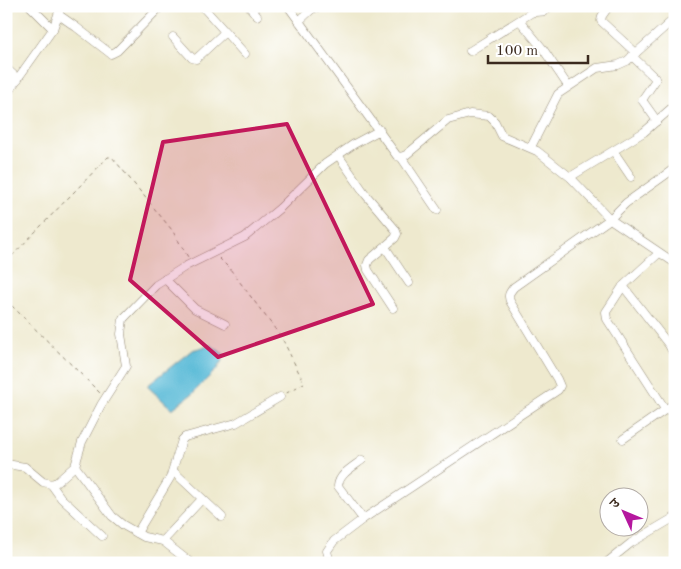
<svg xmlns="http://www.w3.org/2000/svg" width="681" height="569" viewBox="0 0 681 569" font-family="'Old Standard TT','Noto Serif Devanagari',serif">
	<rect width="100%" height="100%" fill="#fff"/>
	<filter id="ink" filterUnits="userSpaceOnUse"><feTurbulence type="fractalNoise" baseFrequency=".02" numOctaves="2"/><feDisplacementMap in="SourceGraphic" scale="10" xChannelSelector="R" yChannelSelector="G"/><feConvolveMatrix kernelMatrix="1 2 1 2 8 2 1 2 1" color-interpolation-filters="sRGB"/></filter>
	<filter id="wash" filterUnits="userSpaceOnUse"><feTurbulence type="fractalNoise" baseFrequency=".0096" numOctaves="4" result="noise"/><feDisplacementMap in="SourceGraphic" scale="20" xChannelSelector="R" yChannelSelector="G"/><feGaussianBlur stdDeviation="1.12" result="paint"/><feColorMatrix in="noise" values="0 0 0 0 0 0 0 0 0 0 0 0 0 0 0 0 0 1.4 0 .05"/><feComposite in="paint" operator="in"/></filter>
	<g filter="url(#wash)">
		<rect width="100%" height="100%" fill="#eee9ce"/>
		<!-- water -->
		<polygon fill="#58bad7" stroke="#4a727a" points="211,345 225,355 217,369 192,394 172,409 147,386 192,350"/>
	</g>
	<g filter="url(#ink)">
		<g fill="none" stroke-linecap="round" stroke-linejoin="round">
			<!-- minor casing -->
			<g stroke="#948a76" stroke-width="9">
				<g id="minor">
					<polyline points="30,6 53,29"/>
					<polyline points="202,6 245,54"/>
					<polyline points="249,6 257,16"/>
					<polyline points="288,6 397,156 401,157 406,155 448,120 470,114 489,116 495,122 502,136 537,151 570,177 610,219 675,263"/>
					<polyline points="609,6 602,16 601,21 636,53"/>
					<polyline points="59,15 76,27 111,54 117,51 161,6"/>
					<polyline points="299,21 312,9 321,6"/>
					<polyline points="520,21 543,49 568,86"/>
					<polyline points="173,37 192,58 196,59 225,32"/>
					<path d="M470,51L531,13C540,10 544,15 550,6"/>
					<polyline points="632,56 655,78 655,81 642,100 657,121"/>
					<polyline points="6,68 18,79"/>
					<polyline points="6,95 53,29 61,6"/>
					<polyline points="531,147 558,94 597,68 618,65 627,61 675,18"/>
					<polyline points="614,152 631,177"/>
					<polyline points="338,155 366,195 395,229 397,234 395,238 369,260 367,265 368,270 393,308"/>
					<polyline points="401,157 437,210"/>
					<polyline points="570,177 644,132 675,105"/>
					<polyline points="385,247 409,283"/>
					<polyline points="658,254 623,286 606,312 607,319 665,409"/>
					<polyline points="165,279 195,309 225,324"/>
					<polyline points="623,286 669,345 675,356"/>
					<polyline points="623,439 675,403"/>
					<path d="M362,460C353,467 339,474 338,486L363,519"/>
					<polyline points="6,464 25,467 43,482 51,484 57,482 75,466 82,442 101,405 126,366 121,334 123,319 156,285 186,266 245,237 280,208 325,164 354,144 380,130"/>
					<polyline points="75,466 112,516 123,525 144,537 163,541 191,563"/>
					<polyline points="173,471 222,517"/>
					<polyline points="51,484 61,498 102,536"/>
					<polyline points="137,533 170,478 182,440 185,437 236,423 280,397"/>
					<polyline points="163,541 202,499"/>
					<path d="M332,563L329,559L327,551L334,541L363,519L558,390L560,386L557,379L511,303C507,296 509,293 514,287L610,219L626,203L675,168"/>
					<polyline points="606,563 631,543 675,517"/>
				</g>
			</g>
			<!-- path -->
			<g stroke="#948a76" stroke-width="1" stroke-dasharray="4 4" stroke-linecap="butt">
				<polyline points="219,258 230,269 282,338 304,383 285,394"/>
				<polyline points="6,262 108,157 112,157 172,230 188,257"/>
				<polyline points="6,300 100,393"/>
			</g>
			<!-- minor -->
			<use href="#minor" stroke="#fff" stroke-width="8"/>
		</g>
	</g>
	<!-- marked area -->
	<path fill="#c2185b" fill-opacity="0.2" stroke="#c2185b" stroke-width="4" stroke-linejoin="round" d="M287,124L373,304L218,357L130,280L163,142Z"/>
	<!-- margin -->
	<rect width="681" height="569" fill="none" stroke="#fff" stroke-width="25"/>
	<!-- north arrow -->
	<g transform="translate(624 512) rotate(314)"><circle r="24" fill="#ffffff" stroke="#b1aaa5"/>
	<path d="M0-4L9 19L0 12L-9 19Z" fill="#b5179e"/>
	<text y="-8" font-size="14" font-weight="bold" text-anchor="middle" fill="#3b2a1e">उ</text>
	</g>
	<!-- scale -->
	<path d="M488 55v8h100v-8" fill="none" stroke="#3b2a1e" stroke-width="2.5"/>
	<text x="496" y="55" font-size="15" fill="#3b2a1e" stroke="#ffffff" stroke-width="4" paint-order="stroke">100 m</text>
</svg>
